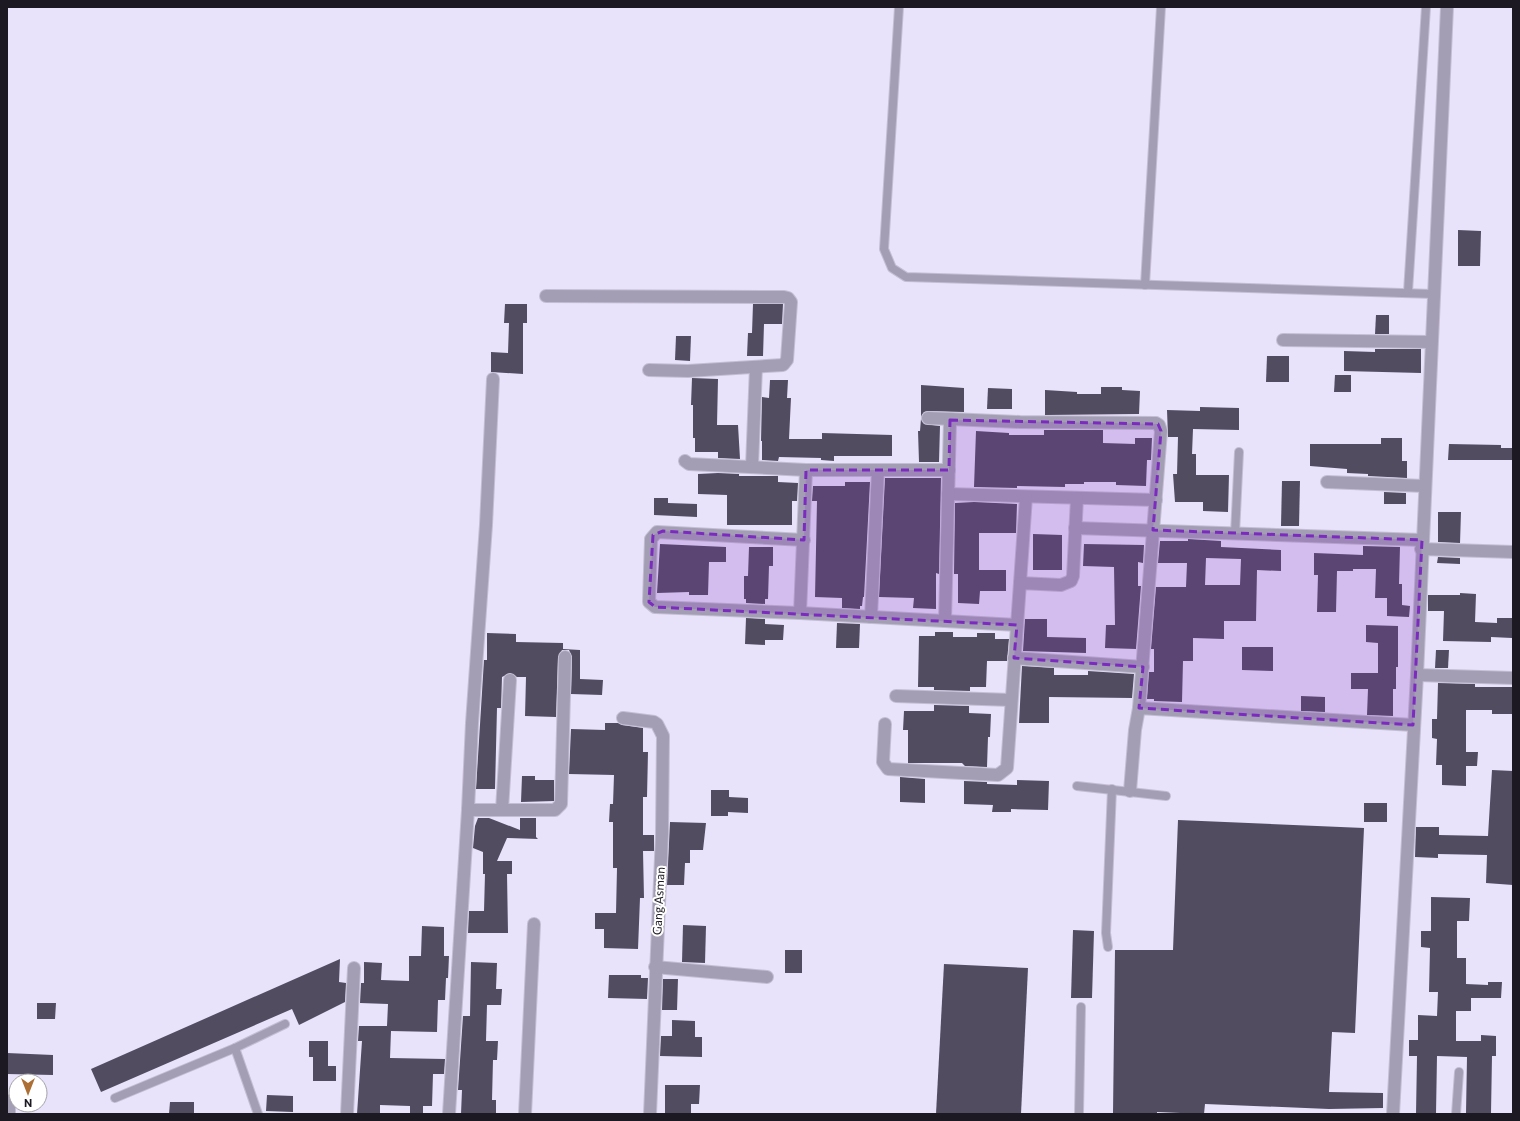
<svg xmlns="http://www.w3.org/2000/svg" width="1520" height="1121" viewBox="0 0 1520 1121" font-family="Commissioner,sans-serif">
	<rect width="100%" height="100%" fill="#e9e2fb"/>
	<!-- building -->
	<g fill="#524c61" fill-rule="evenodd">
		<polygon points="1458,230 1481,231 1480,266 1458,266"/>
		<polygon points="505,304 527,304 527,323 523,323 523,374 491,372 491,352 508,353 509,323 504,323"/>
		<polygon points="753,304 783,304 782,324 764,324 763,356 747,356 748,333 752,333"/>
		<polygon points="1376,315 1389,315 1389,334 1375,334"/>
		<polygon points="676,336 691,336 690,361 675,360"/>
		<polygon points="1375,349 1421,349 1421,373 1344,371 1344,351 1375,352"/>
		<polygon points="1267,356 1289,356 1289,382 1266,382"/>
		<polygon points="1335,375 1351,375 1351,392 1334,392"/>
		<polygon points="692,378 718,379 717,425 738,425 740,459 718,458 718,452 695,452 695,438 693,438 693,405 691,405"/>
		<polygon points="770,380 788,380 787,398 791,398 789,439 822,439 822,433 892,435 892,456 834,456 834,461 821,460 821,458 779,457 778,461 762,460 762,441 761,441 762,397 769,398"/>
		<polygon points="921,385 964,388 964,412 928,411 924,412 921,417"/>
		<polygon points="1101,387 1122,387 1122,390 1140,391 1139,414 1045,415 1045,390 1077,392 1077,394 1101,394"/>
		<polygon points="988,388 1012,389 1012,409 987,409"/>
		<polygon points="1200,407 1239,408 1239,430 1193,429 1192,454 1196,454 1196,475 1229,475 1228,512 1203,511 1203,502 1175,502 1173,474 1177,474 1178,437 1168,437 1167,410 1200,411"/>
		<polygon points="921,419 924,424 940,426 939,462 919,462 918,431 920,431"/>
		<polygon points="1044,430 1103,430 1103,443 1135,444 1135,438 1152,438 1151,460 1147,460 1146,486 1116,485 1116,482 1084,482 1084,484 1065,484 1065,487 1017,486 1017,488 974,487 976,431 1009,433 1009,435 1044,435"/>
		<polygon points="1381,438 1402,438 1402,461 1407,461 1407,478 1368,476 1368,474 1347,473 1347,469 1310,466 1310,444 1381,444"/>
		<polygon points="1449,444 1501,445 1501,448 1513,448 1513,460 1448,460"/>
		<polygon points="718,473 739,474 739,476 778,476 778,482 798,483 797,501 792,501 792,525 727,525 727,495 698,494 698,474"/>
		<polygon points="885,478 941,478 939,574 936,573 936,609 913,608 914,598 879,597"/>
		<polygon points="1282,481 1300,481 1299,526 1281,526"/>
		<polygon points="845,482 870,482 864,597 863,597 862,606 860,606 860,609 842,608 842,598 815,597 817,501 812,501 813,486 845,486"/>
		<polygon points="1384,492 1406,493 1406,504 1384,504"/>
		<polygon points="654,498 668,498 668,503 697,504 697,517 654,515"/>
		<polygon points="974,502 1017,504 1016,533 979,533 979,570 1006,570 1006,591 980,591 979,604 958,603 958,574 954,574 955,503"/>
		<polygon points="1438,512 1461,512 1460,543 1438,542"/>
		<polygon points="1033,534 1062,535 1062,570 1033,570"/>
		<path d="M1188,539L1221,541V547L1281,550V571L1257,570L1256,621H1224V639L1193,638V661H1183L1182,702L1154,701V699H1147L1149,672H1154V649H1151L1156,587H1186L1187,563H1158L1160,541H1188ZM1206,558L1241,559L1240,585H1205Z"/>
		<polygon points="660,544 726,547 726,562 709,562 708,595 689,595 689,592 657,593"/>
		<polygon points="1084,544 1144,545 1143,563 1138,562 1138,586 1141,586 1136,649 1105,648 1106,625 1115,625 1114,567 1083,566"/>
		<polygon points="1363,546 1400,547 1399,584 1402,584 1402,605 1410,606 1409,617 1387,616 1387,598 1375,598 1376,569 1353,569 1353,571 1337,571 1336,612 1317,612 1318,575 1314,575 1314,553 1363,555"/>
		<polygon points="749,547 773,547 773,566 769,566 768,599 765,599 765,604 746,603 746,599 744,599 744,576 748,576"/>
		<polygon points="1438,557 1460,558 1460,564 1437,563"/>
		<polygon points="1460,593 1476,594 1475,622 1497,623 1497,618 1512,618 1512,638 1491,637 1491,642 1443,641 1444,611 1428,611 1428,595 1460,595"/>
		<polygon points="746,618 765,619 765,624 784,625 783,640 765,640 765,645 745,644"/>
		<polygon points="1025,619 1047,619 1047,637 1086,638 1086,653 1023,651"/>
		<polygon points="837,623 860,624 859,648 836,648"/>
		<polygon points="1366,625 1398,626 1398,667 1396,667 1396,689 1393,689 1393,716 1367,715 1368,689 1351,689 1351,673 1378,673 1378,643 1366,642"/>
		<polygon points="935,632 953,632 953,637 977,637 977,633 995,633 995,639 1009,639 1007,661 987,661 986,687 970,687 970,691 934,690 934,687 918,687 919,636 935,636"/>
		<polygon points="487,633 516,634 516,642 563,643 563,649 580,650 580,679 603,680 602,695 571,694 572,657 569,650 562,650 558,657 556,717 525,716 526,677 517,677 510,673 502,677 501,708 497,708 495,789 476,789 484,660 487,660"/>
		<polygon points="1242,647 1273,647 1273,671 1242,670"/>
		<polygon points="1436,650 1449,650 1448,668 1435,668"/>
		<polygon points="1022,666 1054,668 1054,675 1088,675 1088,671 1134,674 1132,698 1049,697 1049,723 1019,723"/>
		<polygon points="1438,683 1475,684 1475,687 1513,687 1513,714 1492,714 1492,710 1466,710 1466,752 1478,752 1477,766 1466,766 1466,786 1442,785 1442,765 1436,765 1437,739 1432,738 1432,719 1437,719"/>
		<polygon points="1301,696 1325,697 1325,712 1301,711"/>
		<polygon points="934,705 969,706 969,713 991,714 990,737 988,737 987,767 965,766 962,763 908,763 908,730 903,730 904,711 934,711"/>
		<polygon points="605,723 618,723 622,725 643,728 643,752 648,752 647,797 643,797 643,835 654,835 654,851 643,851 644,898 640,898 638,949 604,948 604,929 595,929 595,913 616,913 617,868 613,868 613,822 609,822 610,804 613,804 614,775 569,774 571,729 605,730"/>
		<polygon points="1492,770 1513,771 1513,885 1486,883 1487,855 1438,854 1438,858 1415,857 1416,827 1439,827 1439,835 1488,836"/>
		<polygon points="522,776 535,776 535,780 554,780 554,801 521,802"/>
		<polygon points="900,777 925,779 925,803 900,802"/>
		<polygon points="1017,780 1049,781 1048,810 1011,809 1011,812 992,812 993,805 964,804 964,781 987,782 987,784 1017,785"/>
		<polygon points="711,790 729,790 729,797 748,798 748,813 728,812 728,816 711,816"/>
		<rect x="1364" y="803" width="23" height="19"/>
		<polygon points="478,818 489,818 520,830 520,818 536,818 536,837 538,839 507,838 497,861 512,861 512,874 507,874 508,933 468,933 469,911 484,911 485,874 483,874 483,852 473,848 475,826"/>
		<polygon points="1178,820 1364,828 1355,1033 1332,1032 1329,1092 1383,1093 1383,1108 1329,1109 1205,1104 1204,1114 1157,1112 1157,1114 1113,1114 1115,950 1173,950"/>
		<polygon points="670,822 706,823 703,850 690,850 690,863 685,863 684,885 667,885"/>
		<polygon points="1431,897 1470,898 1469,921 1457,921 1457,958 1466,958 1466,984 1488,985 1488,982 1502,982 1501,998 1471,998 1471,1011 1456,1011 1456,1041 1481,1041 1481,1035 1496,1036 1496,1056 1492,1056 1491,1113 1466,1113 1467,1057 1437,1056 1436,1114 1416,1114 1417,1056 1409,1056 1409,1040 1418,1040 1418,1015 1437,1016 1438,992 1429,992 1430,948 1421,947 1421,931 1431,931"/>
		<polygon points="683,925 706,926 705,963 682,962"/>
		<polygon points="422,926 444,927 444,956 449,956 448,978 446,978 445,1000 438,1000 437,1032 391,1031 390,1058 445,1059 444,1074 433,1074 432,1106 423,1106 423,1114 410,1114 410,1106 380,1105 380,1114 357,1114 362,1041 358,1041 359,1026 387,1026 388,1004 360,1003 361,983 364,983 364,962 382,963 381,980 409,981 409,956 421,956"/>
		<polygon points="1073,930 1094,931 1092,998 1071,998"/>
		<rect x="785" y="950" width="17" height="23"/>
		<polygon points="340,959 339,982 346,983 345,1002 299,1025 292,1009 101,1092 91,1069"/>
		<polygon points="471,962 497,963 496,989 502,989 501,1005 487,1005 486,1041 498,1041 497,1060 493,1060 492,1100 496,1100 496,1114 461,1114 462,1090 458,1090 463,1016 470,1016"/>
		<polygon points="944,964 1028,968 1021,1114 936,1114"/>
		<polygon points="609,975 641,975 641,978 648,978 647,999 608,998"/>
		<polygon points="663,979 678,979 677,1010 662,1010"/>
		<polygon points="37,1003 56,1003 55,1019 37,1019"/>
		<polygon points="672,1020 695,1021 695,1037 702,1037 702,1057 660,1056 661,1036 672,1036"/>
		<polygon points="309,1041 328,1041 328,1066 336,1066 336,1081 313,1081 313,1057 309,1057"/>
		<polygon points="7,1053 53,1055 53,1075 7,1074"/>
		<polygon points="665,1085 700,1085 699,1104 691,1104 691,1114 665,1114"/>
		<polygon points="267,1095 293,1096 293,1112 266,1111"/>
		<polygon points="170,1102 194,1102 194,1114 169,1114"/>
	</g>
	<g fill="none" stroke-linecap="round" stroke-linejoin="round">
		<!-- lane casing -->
		<g stroke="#c4bed4" stroke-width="10">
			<g id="lane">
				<polyline points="899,7 884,249 892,268 906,277 1433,294"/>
				<polyline points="1145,285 1161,7"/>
				<polyline points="1408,292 1426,7"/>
				<polyline points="1235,534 1239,452"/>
				<polyline points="1077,786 1166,796"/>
				<polyline points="1108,947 1106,933 1112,789"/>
				<polyline points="235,1048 258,1114"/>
				<polyline points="115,1098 235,1048 285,1024"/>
				<polyline points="1079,1114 1081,1007"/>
				<polyline points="1456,1114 1459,1072"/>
			</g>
		</g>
		<!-- street casing -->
		<g stroke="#c4bed4" stroke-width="14">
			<g id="street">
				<polyline points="546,296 784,297 788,298 791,302 787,360 783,365 688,371 649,370"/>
				<polyline points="1283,340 1431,342"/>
				<polyline points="928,418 1020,422 1156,423 1159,425 1161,431 1139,708"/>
				<polyline points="685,461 689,464 806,470 949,470"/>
				<polyline points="752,466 756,367"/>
				<polyline points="1327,482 1424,486"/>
				<polyline points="948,494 1156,500"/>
				<polyline points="1075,528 1422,540"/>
				<polyline points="804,540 657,532 651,539 649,602 655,607 800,613 1017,625"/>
				<polyline points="1421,549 1513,552"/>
				<polyline points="1020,583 1026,497"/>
				<polyline points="800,613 806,470"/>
				<polyline points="871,617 878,470"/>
				<polyline points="945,621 950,420"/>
				<polyline points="1014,658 1143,667"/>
				<polyline points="1417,675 1513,678"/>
				<polyline points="896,696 1011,700"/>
				<polyline points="623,718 654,722 657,724 663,736 662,834 650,1114"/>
				<polyline points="885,724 883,762 888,769 998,775 1007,768 1020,583 1061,585 1071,581 1073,576 1077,498"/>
				<polyline points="1130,791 1135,730 1139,708 1413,725"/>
				<polyline points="468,810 555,810 561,804 565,657"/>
				<polyline points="502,810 510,680"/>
				<polyline points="655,967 767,977"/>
				<polyline points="9,1101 9,1114"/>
				<polyline points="347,1114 354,968"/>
				<polyline points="449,1114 468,810 472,723 486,525 493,379"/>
				<polyline points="525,1114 534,924"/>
				<polyline points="1393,1114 1417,675 1447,7"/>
			</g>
		</g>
		<!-- lane -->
		<use href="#lane" stroke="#a49eb4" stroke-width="8"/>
		<!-- street -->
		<use href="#street" stroke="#a49eb4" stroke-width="12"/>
	</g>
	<!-- marked area -->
	<path fill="#7b2cbf" fill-opacity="0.2" stroke="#7b2cbf" stroke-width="3" stroke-dasharray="8 5" stroke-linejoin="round" d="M950,420L1158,424L1161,431L1153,530L1422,540L1413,725L1139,708L1143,667L1014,658L1017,625L655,607L649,602L653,535L663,531L804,540L806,470H949Z"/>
	<g text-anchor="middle" stroke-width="4" stroke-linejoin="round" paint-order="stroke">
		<!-- street labels -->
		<g font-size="12" fill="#1c1922" stroke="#fff">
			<text transform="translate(659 901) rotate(-87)" y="4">Gang Asman</text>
		</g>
	</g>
	<!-- border -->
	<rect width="1520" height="1121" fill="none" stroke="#1c1922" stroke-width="16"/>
	<!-- north arrow -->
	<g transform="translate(28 1093) rotate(180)"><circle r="19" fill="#ffffff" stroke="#a4a3a7"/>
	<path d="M0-3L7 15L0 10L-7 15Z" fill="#ad7034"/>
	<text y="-6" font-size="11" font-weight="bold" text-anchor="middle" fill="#1c1922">N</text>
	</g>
</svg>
